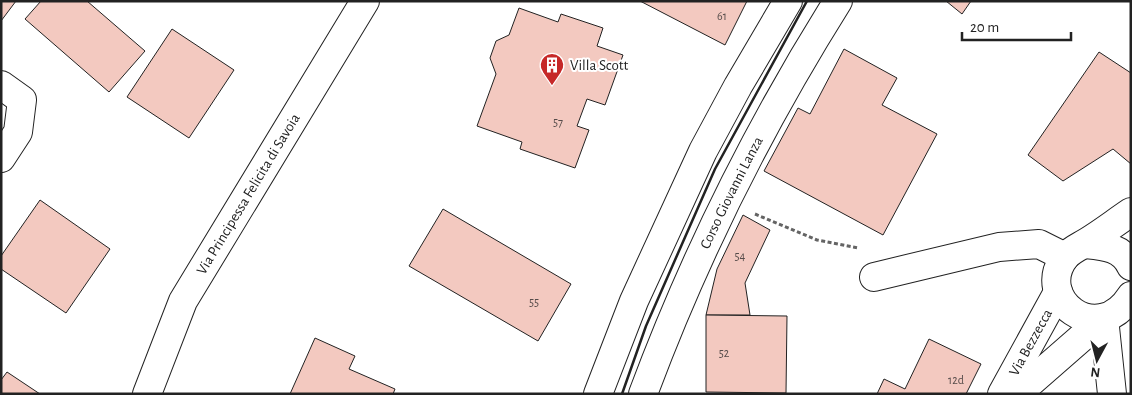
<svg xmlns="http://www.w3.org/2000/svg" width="1132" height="395" viewBox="0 0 1132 395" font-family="'Alegreya Sans',sans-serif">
	<rect width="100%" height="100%" fill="#fff"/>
	<!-- building -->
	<g fill="#f3c9c0" stroke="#222">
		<polygon points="1,1 16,1 1,21"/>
		<polygon points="41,1 87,1 145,51 109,92 25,19"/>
		<polygon points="640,1 747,1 725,45"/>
		<polygon points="946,1 971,1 962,14"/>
		<polygon points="519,8 558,22 561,14 603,28 597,46 623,55 605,105 587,99 577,126 589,130 575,168 520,149 522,142 477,126 496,74 490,58 496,41 509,35"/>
		<polygon points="172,29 234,70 189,138 127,97"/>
		<polygon points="844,49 897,78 882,105 937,134 883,235 764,171 798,108 810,114"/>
		<polygon points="1099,52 1131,73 1131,164 1113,149 1063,181 1028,155"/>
		<polygon points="40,200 110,249 66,313 1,269 1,256"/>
		<polygon points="443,209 571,284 538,341 409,266"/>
		<polygon points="743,215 770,230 745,283 750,315 706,315 717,269"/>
		<polygon points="706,315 787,316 786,393 706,392"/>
		<polygon points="315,338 355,356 349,369 395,389 393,394 290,394"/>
		<polygon points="929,339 981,364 966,394 877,394 884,379 905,389"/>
		<polygon points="7,372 40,394 1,394 1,380"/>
	</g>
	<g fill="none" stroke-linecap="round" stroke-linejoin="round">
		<!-- minor casing -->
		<g stroke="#222" stroke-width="30">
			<g id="minor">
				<polyline points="1,85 22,100 18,132 1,158"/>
				<path d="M1131,212C1116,222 1102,233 1087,242C1079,247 1071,250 1065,257C1033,298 1097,349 1131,296"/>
				<path d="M1085,244C1104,246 1122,247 1131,266"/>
				<polyline points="874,277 999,247 1039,244 1065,257"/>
				<polyline points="1104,318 1112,394"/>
				<path id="s1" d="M147,394L183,301L365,1"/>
				<polyline points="598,394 634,301 703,151 738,86 788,1"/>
				<path id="s2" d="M643,394C694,257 760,125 838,1"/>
				<path id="s3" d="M1002,394L1058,292"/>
				<polyline points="1017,394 1104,318"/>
			</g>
		</g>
		<!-- path -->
		<polyline stroke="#646464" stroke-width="3" stroke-dasharray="4 2.5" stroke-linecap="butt" points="755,214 817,240 858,248"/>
		<!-- minor -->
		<use href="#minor" stroke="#fff" stroke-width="28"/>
		<!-- wall -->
		<polyline stroke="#222" stroke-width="2.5" points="622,394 646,326 715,169 807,1"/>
	</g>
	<!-- icons -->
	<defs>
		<g id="building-pin" transform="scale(1.25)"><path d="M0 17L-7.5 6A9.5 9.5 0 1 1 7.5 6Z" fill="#c62828" stroke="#fff"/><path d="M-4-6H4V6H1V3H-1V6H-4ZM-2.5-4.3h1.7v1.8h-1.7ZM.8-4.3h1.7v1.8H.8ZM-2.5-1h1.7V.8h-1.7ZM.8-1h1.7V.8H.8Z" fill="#fff"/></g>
	</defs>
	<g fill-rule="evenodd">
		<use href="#building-pin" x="552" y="65"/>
	</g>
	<g text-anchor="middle" stroke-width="4" stroke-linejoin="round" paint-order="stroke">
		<!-- number labels -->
		<g font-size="12" fill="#564c4a">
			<text x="722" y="20">61</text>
			<text x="558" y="126">57</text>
			<text x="740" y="260">54</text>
			<text x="534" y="306">55</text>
			<text x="724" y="357">52</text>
			<text x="956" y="384">12d</text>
		</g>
		<!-- poi labels -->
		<g font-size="15" fill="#222" stroke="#fff" text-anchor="start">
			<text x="570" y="70">Villa Scott</text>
		</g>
		<!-- street labels -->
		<g font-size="15" fill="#222" stroke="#fff">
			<text dy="5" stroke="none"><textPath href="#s2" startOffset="220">Corso Giovanni Lanza</textPath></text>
			<text dy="5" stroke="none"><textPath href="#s1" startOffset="225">Via Principessa Felicita di Savoia</textPath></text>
			<text dy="5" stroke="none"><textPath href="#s3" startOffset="59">Via Bezzecca</textPath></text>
		</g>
	</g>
	<!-- border -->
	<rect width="1132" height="395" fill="none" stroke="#222222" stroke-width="5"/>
	<!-- north arrow -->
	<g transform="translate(1097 360) rotate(187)" stroke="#ffffff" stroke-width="4" paint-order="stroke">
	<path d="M0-4L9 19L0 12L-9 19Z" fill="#222222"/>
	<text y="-8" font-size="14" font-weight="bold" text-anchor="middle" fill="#222222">N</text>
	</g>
	<!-- scale -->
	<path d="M962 32v8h109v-8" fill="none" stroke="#222222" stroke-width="2.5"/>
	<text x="970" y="32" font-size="15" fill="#222222" stroke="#ffffff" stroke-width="4" paint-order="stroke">20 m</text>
</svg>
